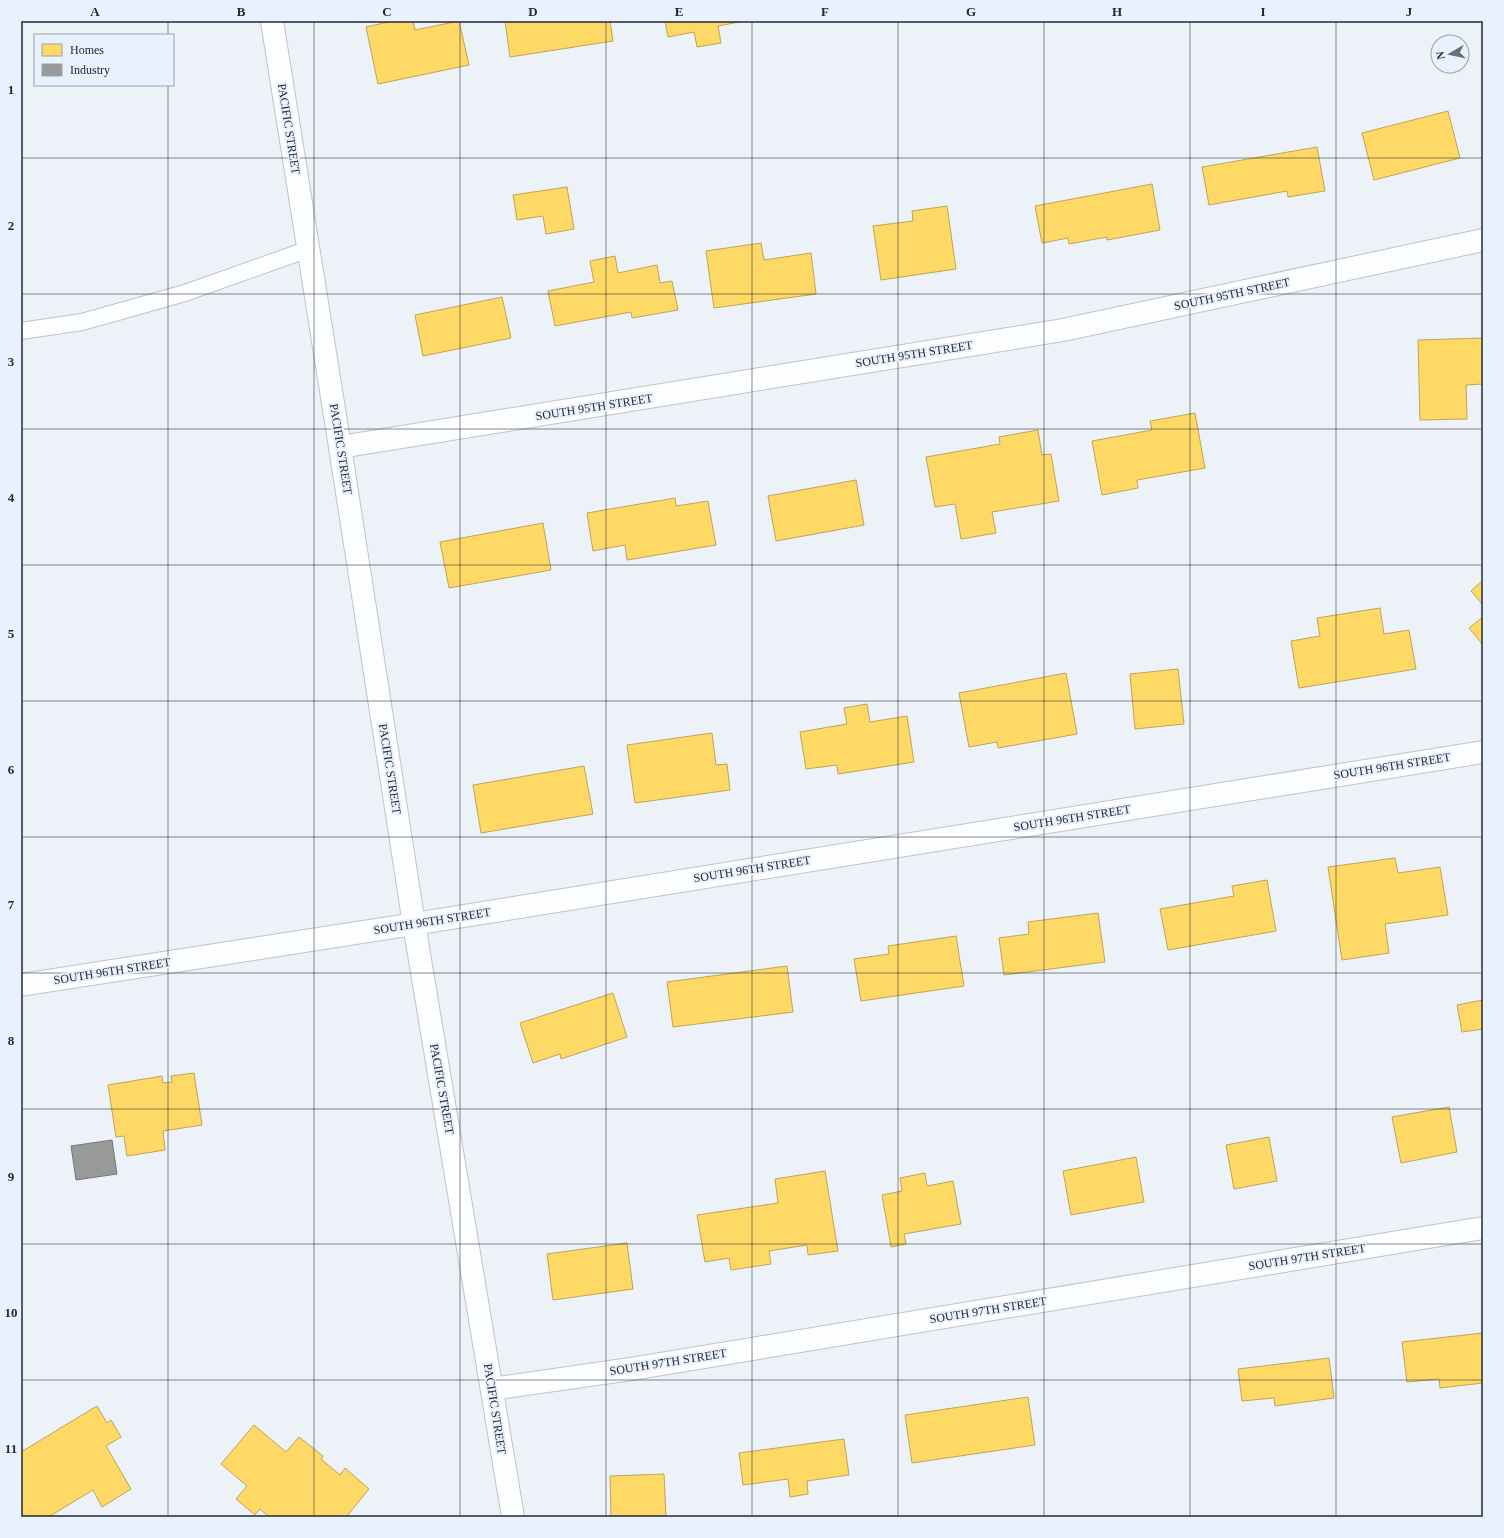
<svg xmlns="http://www.w3.org/2000/svg" width="1504" height="1538" viewBox="0 0 1504 1538" font-family="'Times New Roman',serif">
	<rect width="100%" height="100%" fill="#edf2f9"/>
	<!-- homes -->
	<g fill="#ffd966" stroke="#bea456">
		<polygon points="393,21 413,21 415,30 459,21 469,65 378,84 366,27"/>
		<polygon points="505,21 610,21 613,41 510,57"/>
		<polygon points="665,21 744,21 718,26 721,43 697,47 694,32 668,37"/>
		<polygon points="1448,111 1460,158 1374,180 1362,133"/>
		<polygon points="1317,147 1325,191 1288,197 1287,191 1209,205 1202,167"/>
		<polygon points="1152,184 1160,230 1107,240 1107,237 1069,244 1068,238 1042,243 1035,206"/>
		<polygon points="567,187 574,229 546,234 543,216 517,220 513,195"/>
		<polygon points="947,206 956,269 881,280 873,226 913,221 912,211"/>
		<polygon points="761,243 764,260 811,253 816,294 714,308 706,251"/>
		<polygon points="615,256 618,273 657,265 660,283 672,281 678,310 632,318 631,312 555,326 548,291 594,282 590,261"/>
		<polygon points="502,297 511,338 423,356 415,315"/>
		<polygon points="1483,338 1483,384 1466,385 1467,419 1420,420 1418,340"/>
		<polygon points="1195,413 1205,468 1137,480 1138,488 1102,495 1092,441 1152,430 1150,421"/>
		<polygon points="1038,430 1042,455 1051,454 1059,501 992,512 996,533 961,539 955,504 935,507 926,457 1000,444 999,437"/>
		<polygon points="856,480 864,525 776,541 768,496"/>
		<polygon points="675,498 676,506 708,501 716,545 627,560 625,545 593,551 587,513"/>
		<polygon points="543,523 551,570 449,588 440,542"/>
		<polygon points="1483,580 1483,605 1471,591"/>
		<polygon points="1380,608 1384,634 1409,630 1416,669 1299,688 1291,641 1320,636 1317,618"/>
		<polygon points="1483,617 1483,645 1469,628"/>
		<polygon points="1178,669 1184,724 1135,729 1130,674"/>
		<polygon points="1066,673 1077,734 998,748 997,742 969,747 959,693"/>
		<polygon points="867,704 870,722 907,716 914,762 838,774 837,765 806,769 800,732 847,724 844,708"/>
		<polygon points="712,733 716,765 727,764 730,790 635,803 627,745"/>
		<polygon points="584,766 593,814 481,833 473,785"/>
		<polygon points="1395,858 1398,873 1440,867 1448,915 1385,924 1389,953 1342,960 1328,867"/>
		<polygon points="1267,880 1276,931 1168,950 1160,909 1234,896 1232,886"/>
		<polygon points="1098,913 1105,962 1004,975 999,938 1029,934 1028,922"/>
		<polygon points="956,936 964,986 861,1001 854,959 889,954 888,946"/>
		<polygon points="787,966 793,1012 673,1027 667,982"/>
		<polygon points="613,993 627,1037 561,1059 560,1054 533,1063 520,1023"/>
		<polygon points="1483,1000 1483,1029 1462,1032 1457,1005"/>
		<polygon points="194,1073 202,1125 163,1131 165,1150 127,1156 124,1136 116,1137 108,1085 162,1076 163,1083 172,1082 171,1076"/>
		<polygon points="1449,1107 1457,1152 1401,1163 1392,1117"/>
		<polygon points="1269,1137 1277,1181 1234,1189 1226,1145"/>
		<polygon points="1136,1157 1144,1202 1071,1215 1063,1171"/>
		<polygon points="825,1171 838,1251 808,1255 807,1245 769,1251 771,1264 731,1270 729,1258 705,1262 697,1215 778,1203 775,1179"/>
		<polygon points="925,1173 927,1186 953,1181 961,1224 904,1234 906,1244 891,1247 882,1195 902,1191 900,1178"/>
		<polygon points="627,1243 633,1289 553,1300 547,1254"/>
		<polygon points="1483,1333 1483,1383 1440,1388 1439,1379 1407,1382 1402,1342"/>
		<polygon points="1329,1358 1334,1398 1275,1406 1274,1398 1242,1401 1238,1369"/>
		<polygon points="1028,1397 1035,1445 912,1463 905,1415"/>
		<polygon points="97,1406 107,1423 111,1420 121,1437 106,1446 131,1489 102,1507 93,1490 50,1516 50,1517 21,1517 21,1452"/>
		<polygon points="254,1425 286,1452 299,1437 323,1456 321,1459 340,1475 345,1468 369,1489 347,1516 348,1517 269,1517 260,1509 255,1515 236,1499 247,1486 221,1464"/>
		<polygon points="844,1439 849,1475 807,1481 808,1494 790,1497 788,1479 743,1485 739,1453"/>
		<polygon points="664,1474 666,1517 611,1517 610,1476"/>
	</g>
	<!-- industry -->
	<polygon fill="#999" stroke="#767779" points="112,1140 117,1174 76,1180 71,1146"/>
	<g fill="none" stroke-linecap="round" stroke-linejoin="round">
		<!-- service casing -->
		<g stroke="#bec3c9" stroke-width="18">
			<polyline id="service" points="21,331 82,322 185,293 309,249"/>
		</g>
		<!-- minor casing -->
		<g stroke="#bec3c9" stroke-width="24">
			<g id="minor">
				<polyline points="340,447 1063,330 1483,240"/>
				<polyline points="414,924 1483,752"/>
				<polyline points="492,1389 631,1369 1483,1228"/>
			</g>
		</g>
		<!-- tertiary casing -->
		<g stroke="#bec3c9" stroke-width="24">
			<polyline id="tertiary" points="21,985 414,924"/>
		</g>
		<!-- primary casing -->
		<g stroke="#bec3c9" stroke-width="24">
			<polyline id="primary" points="272,21 340,447 414,924 513,1517"/>
		</g>
		<!-- service -->
		<use href="#service" stroke="#fcfdfe" stroke-width="16"/>
		<!-- minor -->
		<use href="#minor" stroke="#fcfdfe" stroke-width="22"/>
		<!-- tertiary -->
		<use href="#tertiary" stroke="#fcfdfe" stroke-width="22"/>
		<!-- primary -->
		<use href="#primary" stroke="#fcfdfe" stroke-width="22"/>
	</g>
	<!-- grid -->
	<path fill="none" stroke="#25292f" stroke-width="1" stroke-opacity="0.55" d="M168,21V35M314,21V1517M460,21V1517M606,21V1517M752,21V1517M898,21V1517M1044,21V1517M1190,21V1517M1336,21V1517M168,85V1517M21,158H1483M21,294H1483M21,429H1483M21,565H1483M21,701H1483M21,837H1483M21,973H1483M21,1109H1483M21,1244H1483M21,1380H1483"/>
	<g text-anchor="middle" stroke-width="4" stroke-linejoin="round" paint-order="stroke">
		<!-- street labels -->
		<g font-size="12" fill="#25292f" stroke="#e8f1fe">
			<text transform="translate(289 129) rotate(81)" y="4">PACIFIC STREET</text>
			<text transform="translate(1232 294) rotate(-12)" y="4">SOUTH 95TH STREET</text>
			<text transform="translate(914 354) rotate(-9)" y="4">SOUTH 95TH STREET</text>
			<text transform="translate(594 407) rotate(-9)" y="4">SOUTH 95TH STREET</text>
			<text transform="translate(341 449) rotate(81)" y="4">PACIFIC STREET</text>
			<text transform="translate(1392 766) rotate(-9)" y="4">SOUTH 96TH STREET</text>
			<text transform="translate(390 769) rotate(81)" y="4">PACIFIC STREET</text>
			<text transform="translate(1072 818) rotate(-9)" y="4">SOUTH 96TH STREET</text>
			<text transform="translate(752 869) rotate(-9)" y="4">SOUTH 96TH STREET</text>
			<text transform="translate(432 921) rotate(-9)" y="4">SOUTH 96TH STREET</text>
			<text transform="translate(112 971) rotate(-9)" y="4">SOUTH 96TH STREET</text>
			<text transform="translate(442 1089) rotate(80)" y="4">PACIFIC STREET</text>
			<text transform="translate(1307 1257) rotate(-9)" y="4">SOUTH 97TH STREET</text>
			<text transform="translate(988 1310) rotate(-9)" y="4">SOUTH 97TH STREET</text>
			<text transform="translate(668 1362) rotate(-9)" y="4">SOUTH 97TH STREET</text>
			<text transform="translate(495 1409) rotate(81)" y="4">PACIFIC STREET</text>
		</g>
	</g>
	<!-- border -->
	<rect width="1504" height="1538" fill="none" stroke="#e8f1fe" stroke-width="44"/>
	<!-- legend -->
	<rect x="34" y="34" width="140" height="52" fill="#e8f1fe" stroke="#9aa1ab"/>
	<rect x="42" y="44" width="20" height="12" fill="#ffd966" stroke="#9aa1ab"/>
	<text x="70" y="54" font-size="12" fill="#25292f">Homes</text>
	<rect x="42" y="64" width="20" height="12" fill="#999999" stroke="#9aa1ab"/>
	<text x="70" y="74" font-size="12" fill="#25292f">Industry</text>
	<!-- north arrow -->
	<g transform="translate(1450 54) rotate(261)"><circle r="19" fill="#e8f1fe" stroke="#9aa1ab"/>
	<path d="M0-3L7 15L0 10L-7 15Z" fill="#6b6f76"/>
	<text y="-6" font-size="11" font-weight="bold" text-anchor="middle" fill="#25292f">N</text>
	</g>
	<rect x="22" y="22" width="1460" height="1494" fill="none" stroke="#25292f" stroke-width="1.5"/>
	<g font-size="13" text-anchor="middle" font-weight="bold" fill="#25292f">
		<text x="95" y="16">A</text>
		<text x="241" y="16">B</text>
		<text x="387" y="16">C</text>
		<text x="533" y="16">D</text>
		<text x="679" y="16">E</text>
		<text x="825" y="16">F</text>
		<text x="971" y="16">G</text>
		<text x="1117" y="16">H</text>
		<text x="1263" y="16">I</text>
		<text x="1409" y="16">J</text>
		<text x="11" y="94">1</text>
		<text x="11" y="230">2</text>
		<text x="11" y="366">3</text>
		<text x="11" y="502">4</text>
		<text x="11" y="638">5</text>
		<text x="11" y="774">6</text>
		<text x="11" y="909">7</text>
		<text x="11" y="1045">8</text>
		<text x="11" y="1181">9</text>
		<text x="11" y="1317">10</text>
		<text x="11" y="1453">11</text>
	</g>
</svg>
